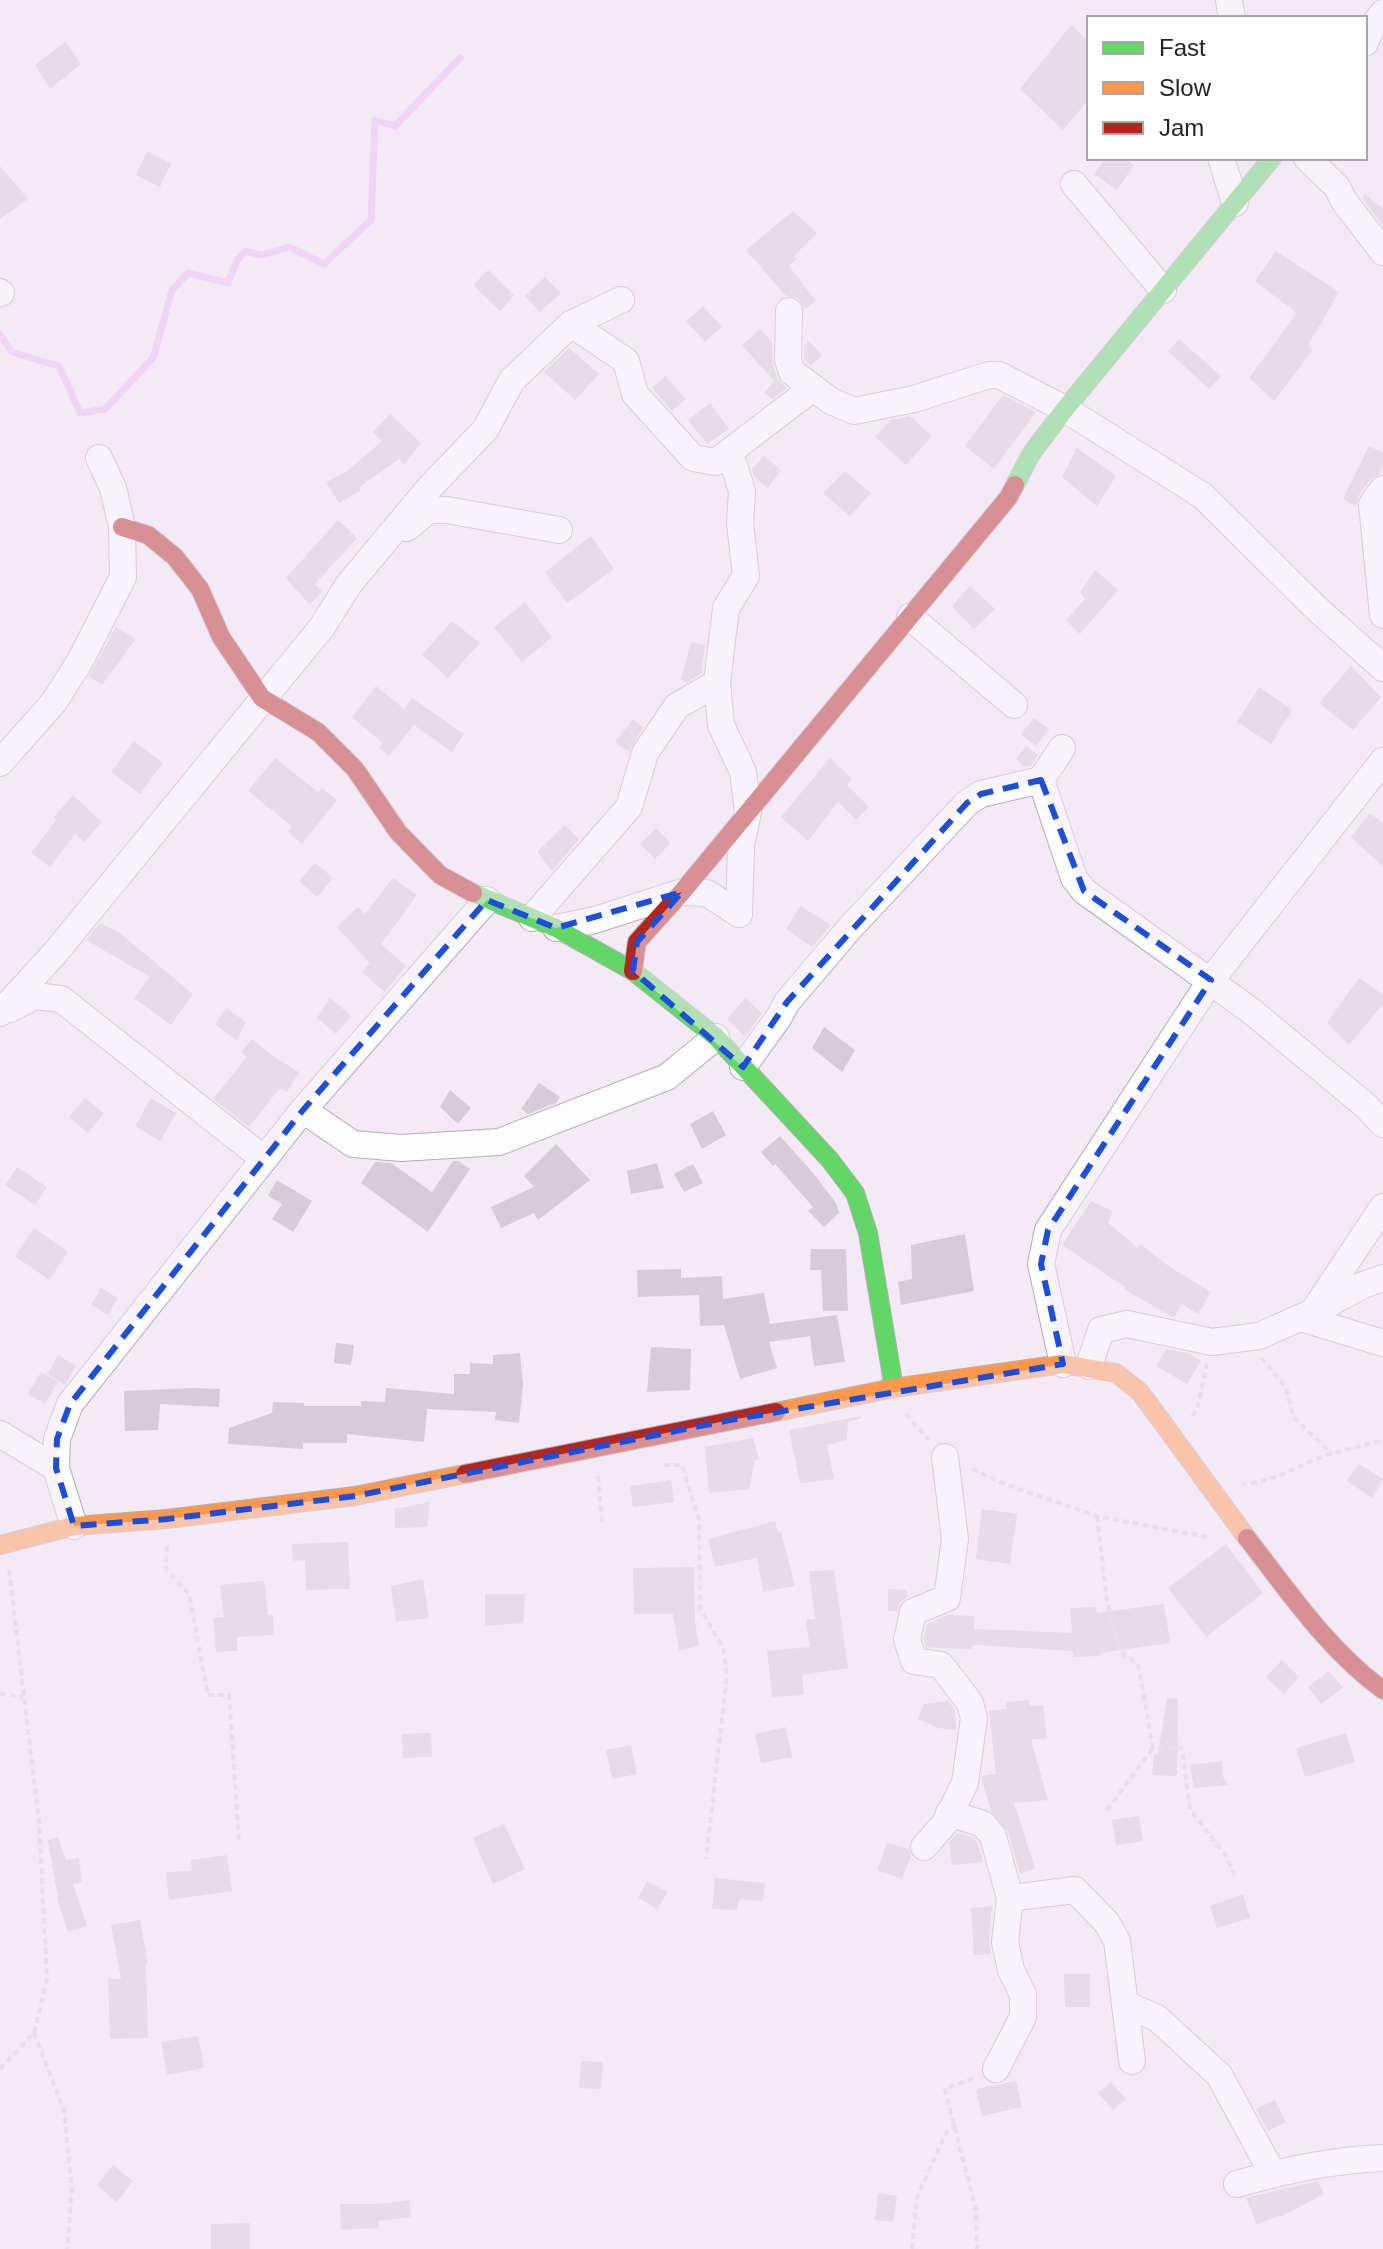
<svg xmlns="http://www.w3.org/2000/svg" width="1383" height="2249" viewBox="0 0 1383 2249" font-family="Arial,sans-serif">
	<rect width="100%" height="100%" fill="#f4eaf6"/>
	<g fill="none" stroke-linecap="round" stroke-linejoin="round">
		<!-- stream -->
		<polyline stroke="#edbdf9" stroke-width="7" points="0,335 12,352 59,366 80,413 105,409 153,358 172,290 188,273 228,283 237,261 245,251 262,255 289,247 324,264 371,220 375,120 395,126 460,58"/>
	</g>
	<!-- building -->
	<g fill="#d4ccd6">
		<polygon points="1071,25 1089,41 1089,99 1063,130 1020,89"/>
		<polygon points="66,42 81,64 50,89 35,65"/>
		<polygon points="147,151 171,164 160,187 136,175"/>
		<polygon points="1106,158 1125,158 1134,165 1117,190 1094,174"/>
		<polygon points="0,166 28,199 0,219"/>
		<polygon points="1365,194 1383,209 1383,226 1362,198"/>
		<polygon points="793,211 817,233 794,256 797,259 789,266 816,301 805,309 798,298 786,296 746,250"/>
		<polygon points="1276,251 1339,292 1308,345 1313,350 1274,401 1249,378 1297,313 1255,281"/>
		<polygon points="488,270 514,295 500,311 473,285"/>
		<polygon points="545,277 561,293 540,312 525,296"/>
		<polygon points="703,306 722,327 705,342 686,321"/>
		<polygon points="760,329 772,342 773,365 777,378 787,388 772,399 764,393 774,381 742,345"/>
		<polygon points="1179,339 1221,376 1209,389 1168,351"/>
		<polygon points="809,341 822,355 811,366 804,358 804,346"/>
		<polygon points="569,348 599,374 575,400 544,372"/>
		<polygon points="665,376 686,399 672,411 652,388"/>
		<polygon points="1003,395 1036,412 994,469 965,446"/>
		<polygon points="710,403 729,429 707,444 688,420"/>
		<polygon points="390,414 421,443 404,464 399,459 359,487 361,490 339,503 326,482 346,472 382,441 373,432"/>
		<polygon points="910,416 932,436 906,465 875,437 891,420"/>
		<polygon points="1369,446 1383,453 1383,465 1379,474 1370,480 1359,495 1356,506 1343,499"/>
		<polygon points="1077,448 1116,476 1097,506 1062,477"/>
		<polygon points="764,456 781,470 768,488 754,477 752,469"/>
		<polygon points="845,471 871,493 850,516 823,493"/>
		<polygon points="338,520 357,538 315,584 322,591 310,605 286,578"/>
		<polygon points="591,536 614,569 567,603 545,572"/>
		<polygon points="1095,570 1118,590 1080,634 1066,620 1085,599 1080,592"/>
		<polygon points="970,586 995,609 974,629 952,606"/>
		<polygon points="525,602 552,637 522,662 494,627"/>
		<polygon points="452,621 480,643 448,678 422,655"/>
		<polygon points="116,627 136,639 102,685 89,676"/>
		<polygon points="691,642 705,645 701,674 687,682 681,680"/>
		<polygon points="1351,666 1381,697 1353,730 1319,703"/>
		<polygon points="376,686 404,709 412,698 464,734 452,752 414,725 389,756 379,748 383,743 352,717"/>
		<polygon points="1259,687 1292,710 1271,744 1237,722"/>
		<polygon points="1034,718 1049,729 1036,746 1021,734"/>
		<polygon points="633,719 643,727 629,752 615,742"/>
		<polygon points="134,741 163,763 140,794 111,772"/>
		<polygon points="1026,746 1038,755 1031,766 1025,767 1016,759"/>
		<polygon points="275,758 318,792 322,788 337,800 302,844 288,832 292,826 248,791"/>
		<polygon points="830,758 852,779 847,785 869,807 856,820 838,802 808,841 781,817"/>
		<polygon points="73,795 102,822 84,842 75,834 50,867 31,853 57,819 54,817"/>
		<polygon points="1370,813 1383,824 1383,867 1351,837"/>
		<polygon points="565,825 579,839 552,871 537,852"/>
		<polygon points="656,828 671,843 655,859 640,844"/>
		<polygon points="315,863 333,878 317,897 299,881"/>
		<polygon points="393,878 417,895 381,944 406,966 385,992 362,972 370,963 337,927 358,907 365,914"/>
		<polygon points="800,906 831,925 812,947 786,929"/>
		<polygon points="100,923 121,934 193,994 171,1025 134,998 150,977 86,940"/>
		<polygon points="1359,978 1383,995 1383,1004 1349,1045 1327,1023"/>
		<polygon points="330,998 351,1016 336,1034 317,1018"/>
		<polygon points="745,998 762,1013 745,1037 727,1019"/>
		<polygon points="226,1008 246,1022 237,1040 215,1024"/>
		<polygon points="824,1027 855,1050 842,1072 812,1048"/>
		<polygon points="252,1039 270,1054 299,1072 287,1092 280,1088 249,1127 213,1099 247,1057 241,1052"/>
		<polygon points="539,1083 560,1097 556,1103 528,1114 521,1109"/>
		<polygon points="450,1090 471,1108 458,1124 440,1107"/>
		<polygon points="85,1098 104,1113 88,1133 69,1117"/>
		<polygon points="151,1098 176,1113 160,1141 135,1126"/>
		<polygon points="713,1111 726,1135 702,1149 690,1124"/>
		<polygon points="780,1136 814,1174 836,1203 839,1213 824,1227 808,1211 813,1207 775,1164 773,1166 761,1152"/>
		<polygon points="556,1144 590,1180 538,1220 534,1213 501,1228 491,1207 534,1187 524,1176"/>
		<polygon points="453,1161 458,1161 470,1169 428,1232 361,1183 375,1162 391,1163 432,1192"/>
		<polygon points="657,1163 664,1188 631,1194 627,1171"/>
		<polygon points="693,1164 703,1183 684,1192 674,1174"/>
		<polygon points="17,1167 47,1187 35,1205 5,1185"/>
		<polygon points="277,1180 312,1201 293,1232 272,1219 282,1204 268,1196"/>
		<polygon points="1091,1201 1113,1211 1108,1223 1138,1248 1140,1244 1171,1268 1211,1292 1198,1314 1182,1304 1174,1318 1124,1289 1125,1287 1062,1245"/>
		<polygon points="34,1228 68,1252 49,1280 15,1256"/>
		<polygon points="965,1234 974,1291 901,1305 898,1282 912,1279 911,1245"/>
		<polygon points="811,1249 846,1249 848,1311 823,1311 821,1270 810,1270"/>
		<polygon points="681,1269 681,1278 722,1276 723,1299 764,1293 770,1324 837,1315 845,1362 814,1366 810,1336 769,1342 777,1368 740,1379 724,1325 700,1326 699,1295 638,1297 637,1270"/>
		<polygon points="101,1288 118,1298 108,1315 91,1305"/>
		<polygon points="336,1343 354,1345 351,1365 334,1363"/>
		<polygon points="651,1347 691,1349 690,1390 647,1392"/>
		<polygon points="1166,1349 1188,1353 1201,1361 1187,1384 1156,1366"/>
		<polygon points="520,1353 523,1385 519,1423 495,1420 496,1412 427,1409 424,1442 347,1434 347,1443 303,1443 303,1449 228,1444 229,1428 272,1413 273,1402 304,1403 304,1406 361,1406 361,1401 385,1402 386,1388 454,1394 454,1374 470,1374 470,1363 493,1364 493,1355"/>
		<polygon points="58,1355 76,1366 65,1385 47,1374"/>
		<polygon points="41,1372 58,1382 45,1404 28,1394"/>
		<polygon points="192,1388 220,1389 219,1407 160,1404 158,1430 125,1431 124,1391"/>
		<polygon points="861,1416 861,1418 848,1422 847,1440 827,1445 834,1479 800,1483 789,1430"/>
		<polygon points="753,1438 759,1459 755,1460 749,1489 709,1493 705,1447"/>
		<polygon points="1359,1464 1383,1479 1372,1498 1347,1481"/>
		<polygon points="671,1480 674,1502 633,1507 630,1486"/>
		<polygon points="430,1502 427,1527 395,1528 395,1509"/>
		<polygon points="982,1509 1017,1514 1010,1564 976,1559"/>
		<polygon points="775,1521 778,1532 781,1532 795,1586 763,1592 757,1558 715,1567 708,1539"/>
		<polygon points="348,1542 350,1589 306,1590 305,1560 293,1561 292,1544"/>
		<polygon points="1226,1544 1263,1593 1206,1637 1168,1588"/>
		<polygon points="694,1567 695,1621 699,1646 679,1651 673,1614 634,1614 633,1568"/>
		<polygon points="834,1570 848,1668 802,1675 804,1695 772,1697 767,1651 810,1647 806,1620 815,1619 809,1571"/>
		<polygon points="423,1579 429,1618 396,1622 391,1586"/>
		<polygon points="264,1581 268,1615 273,1615 274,1635 237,1637 237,1651 216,1652 213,1618 224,1617 220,1585"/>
		<polygon points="888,1589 907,1590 907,1597 900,1602 897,1611 888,1611"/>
		<polygon points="485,1594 525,1594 523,1623 485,1626"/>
		<polygon points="1164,1604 1170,1643 1100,1653 1100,1656 1073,1657 1073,1651 973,1645 972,1649 938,1648 926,1647 924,1639 927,1624 948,1615 974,1616 974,1629 1072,1633 1070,1608 1096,1607 1097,1613"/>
		<polygon points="1282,1660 1299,1677 1284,1694 1266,1677"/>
		<polygon points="1329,1671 1343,1688 1321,1704 1308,1687"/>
		<polygon points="1167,1698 1178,1699 1177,1776 1152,1775 1154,1754 1158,1755"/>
		<polygon points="1029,1700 1030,1706 1043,1705 1047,1738 1031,1740 1048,1800 1014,1803 1035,1868 1020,1874 1008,1832 991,1811 982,1780 982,1776 996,1774 989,1711 1007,1709 1006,1702"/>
		<polygon points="948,1701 955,1710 956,1730 938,1728 918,1719 924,1704"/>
		<polygon points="786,1727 792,1757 761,1763 755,1734"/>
		<polygon points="431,1733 432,1757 403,1758 402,1734"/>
		<polygon points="1346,1733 1355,1762 1305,1777 1296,1748"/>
		<polygon points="631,1745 637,1774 612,1779 606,1750"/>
		<polygon points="1222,1761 1223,1777 1228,1785 1194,1788 1190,1765"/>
		<polygon points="1139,1816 1143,1841 1116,1845 1112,1820"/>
		<polygon points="504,1824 525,1869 493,1884 473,1838"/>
		<polygon points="958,1833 974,1838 978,1844 983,1862 952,1865 949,1842"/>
		<polygon points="58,1837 66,1860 79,1858 82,1882 73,1884 87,1926 68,1932 59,1905 48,1840"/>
		<polygon points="887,1843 909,1849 911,1856 902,1879 877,1870"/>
		<polygon points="227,1855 232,1891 169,1900 166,1872 192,1871 191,1860"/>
		<polygon points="715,1878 765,1883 763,1901 740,1899 737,1910 712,1909"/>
		<polygon points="647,1881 667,1892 658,1909 638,1898"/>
		<polygon points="1243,1894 1250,1918 1217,1928 1210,1906"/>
		<polygon points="992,1906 989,1941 991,1954 974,1955 971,1908"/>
		<polygon points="140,1920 148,1965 146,1965 148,2038 110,2039 108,1979 121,1979 111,1925"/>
		<polygon points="1064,1974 1090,1974 1090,2007 1065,2007"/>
		<polygon points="198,2036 204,2068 167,2075 161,2042"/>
		<polygon points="581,2061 603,2062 601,2089 579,2088"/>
		<polygon points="1016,2081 1022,2107 982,2116 976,2089"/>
		<polygon points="1111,2082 1126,2099 1113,2110 1098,2093"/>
		<polygon points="1275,2100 1286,2122 1268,2131 1256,2109"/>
		<polygon points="113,2165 133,2181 117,2202 97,2185"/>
		<polygon points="1318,2181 1324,2194 1280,2217 1280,2215 1257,2225 1246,2198"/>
		<polygon points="878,2193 897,2196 893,2222 875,2220"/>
		<polygon points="409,2200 411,2217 378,2221 378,2228 341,2230 340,2204 377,2204"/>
		<polygon points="250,2223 250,2249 211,2249 211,2224"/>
	</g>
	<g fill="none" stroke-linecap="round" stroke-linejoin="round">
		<!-- street casing -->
		<g stroke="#b4acb6" stroke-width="28">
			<g id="street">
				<polyline points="1229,0 1232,18"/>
				<polyline points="1365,43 1371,28 1383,13"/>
				<polyline points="1221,158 1235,203"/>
				<polyline points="1307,158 1337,187 1344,201 1383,252"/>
				<polyline points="1074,184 1163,290"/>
				<polyline points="0,292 1,293"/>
				<polyline points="789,311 788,360 792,372 831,401 854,411 914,399 989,375 999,375 1065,409 1203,496 1316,608 1383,668"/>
				<polyline points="571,324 626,361 635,394 693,458 716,462 813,388"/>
				<polyline points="730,452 742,491 740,523 746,576 726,608 717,683 721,725 743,772 748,812 741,846 739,914"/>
				<polyline points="1383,489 1372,504 1383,615"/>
				<polyline points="407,528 429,510 447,510 559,530"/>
				<polyline points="910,617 1014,705"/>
				<polyline points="1062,748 1041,780 1074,878 1084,891 1250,1010 1366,1106 1383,1124"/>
				<polyline points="0,763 54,702 80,661 123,577 122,527 113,488 99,458"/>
				<polyline points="532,918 629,807 645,753 677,706 717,683"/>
				<polyline points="556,928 595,920 682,892 707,893 739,914"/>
				<polyline points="10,1009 34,996 61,999 264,1159"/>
				<polyline points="0,1013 55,953 322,627 349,584 431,486 485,430 512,380 571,324 621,300"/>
				<polyline points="743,1067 779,1017 787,1002 850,928 967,803 981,794 1041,780"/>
				<polyline points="303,1110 353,1144 401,1148 499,1142 667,1077 716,1037"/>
				<polyline points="1317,1310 1363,1285 1383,1278"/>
				<polyline points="1301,1318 1383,1343"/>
				<polyline points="1063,1364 1041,1264 1048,1230 1211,980 1383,761"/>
				<polyline points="1089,1366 1101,1330 1127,1324 1212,1342 1259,1336 1313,1312 1383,1207"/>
				<polyline points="0,1434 56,1468"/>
				<polyline points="74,1526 56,1468 57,1439 70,1404 303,1110 487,900"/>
				<polyline points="949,1813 983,1824 993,1836 1010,1898 1005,1942 1011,1970 1023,1995 1023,2017 996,2069"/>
				<polyline points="924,1847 945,1823 965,1783 974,1718 970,1703 941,1665 914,1661 907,1640 913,1612 947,1598 955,1539 945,1457"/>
				<polyline points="1010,1898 1075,1890 1107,1923 1117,1941 1132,2061"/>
				<polyline points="1125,2004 1157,2018 1219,2075 1273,2174"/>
				<path d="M1237,2184C1285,2170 1333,2160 1383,2158"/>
			</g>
		</g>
		<!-- fast casing -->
		<g stroke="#b4acb6" stroke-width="20">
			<g id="fast">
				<polyline points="1015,485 1031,454 1065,409 1272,158"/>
				<polyline points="473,893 556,928 633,971 716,1037 830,1160 855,1193 868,1233 894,1388"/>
			</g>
		</g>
		<!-- slow casing -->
		<g stroke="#b4acb6" stroke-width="20">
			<g id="slow">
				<polyline points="776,1412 894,1388 1063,1364 1116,1373 1140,1392 1247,1538"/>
				<polyline points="0,1545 74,1526 167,1519 355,1496 465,1474"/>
			</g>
		</g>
		<!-- jam casing -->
		<g stroke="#b4acb6" stroke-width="20">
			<g id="jam">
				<polyline points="122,527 148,535 175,557 200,589 221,637 262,698 318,732 355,769 398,832 440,875 473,893"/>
				<polyline points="633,971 637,942 682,892 1008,498 1015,485"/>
				<polyline points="465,1474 776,1412"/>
				<path d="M1247,1538C1289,1592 1328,1650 1383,1690"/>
			</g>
		</g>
		<!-- path -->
		<g stroke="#d7d4d7" stroke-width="4" stroke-dasharray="6 4" stroke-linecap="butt">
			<polyline points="1261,1358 1286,1387 1293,1417 1332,1454"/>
			<polyline points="906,1414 929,1440"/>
			<polyline points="1192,1416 1197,1410 1207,1364"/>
			<polyline points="664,1465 682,1465 699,1520 700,1608 723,1648 727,1675 706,1859"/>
			<polyline points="972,1469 1007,1485 1097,1516 1207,1537"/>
			<polyline points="598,1476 602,1524"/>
			<path d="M1241,1484C1270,1483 1288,1471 1314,1460C1335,1451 1361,1447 1383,1440"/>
			<polyline points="1097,1516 1107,1601 1120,1652 1138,1664 1153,1748 1182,1748 1190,1809 1228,1859 1236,1879"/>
			<polyline points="167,1546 166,1569 189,1594 208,1695 229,1695 239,1843"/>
			<polyline points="0,1694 23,1697"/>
			<polyline points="1107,1810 1153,1748"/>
			<polyline points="34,2033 64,2110 72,2192 67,2249"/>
			<polyline points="0,2069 34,2033 47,1979 39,1822 9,1570"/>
			<polyline points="973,2078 945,2089 976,2210 977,2249"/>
			<polyline points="912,2249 917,2197 946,2133 956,2125"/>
		</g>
		<!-- street -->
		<use href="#street" stroke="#fdfcfe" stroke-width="26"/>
		<!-- fast -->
		<use href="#fast" stroke="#63d668" stroke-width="18"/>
		<!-- slow -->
		<use href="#slow" stroke="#ff974d" stroke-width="18"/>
		<!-- jam -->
		<use href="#jam" stroke="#b3261e" stroke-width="18"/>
	</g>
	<!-- marked area -->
	<path d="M0 0H1383V2249H0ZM1041,780L1084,891L1211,980L1048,1230L1041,1264L1063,1364L730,1420L355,1496L167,1519L74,1526L56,1468L57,1439L70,1404L303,1110L487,900L556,928L682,892L637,942L633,971L743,1067L787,1002L967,803L981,794Z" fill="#f4eaf6" fill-opacity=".55" fill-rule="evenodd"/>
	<path fill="none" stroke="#1d4ed8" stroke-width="6" stroke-dasharray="16 10" stroke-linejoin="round" d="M1041,780L1084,891L1211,980L1048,1230L1041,1264L1063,1364L730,1420L355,1496L167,1519L74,1526L56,1468L57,1439L70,1404L303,1110L487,900L556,928L682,892L637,942L633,971L743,1067L787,1002L967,803L981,794Z"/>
	<!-- legend -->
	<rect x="1087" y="16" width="280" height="144" fill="#ffffff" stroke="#a9a6a9" stroke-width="2"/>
	<rect x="1103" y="42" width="40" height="12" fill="#63d668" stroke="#a9a6a9" stroke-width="2"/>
	<text x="1159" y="56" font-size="24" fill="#272028">Fast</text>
	<rect x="1103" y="82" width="40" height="12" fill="#ff974d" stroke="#a9a6a9" stroke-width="2"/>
	<text x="1159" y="96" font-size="24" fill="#272028">Slow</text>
	<rect x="1103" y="122" width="40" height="12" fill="#b3261e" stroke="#a9a6a9" stroke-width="2"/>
	<text x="1159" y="136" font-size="24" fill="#272028">Jam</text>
</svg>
